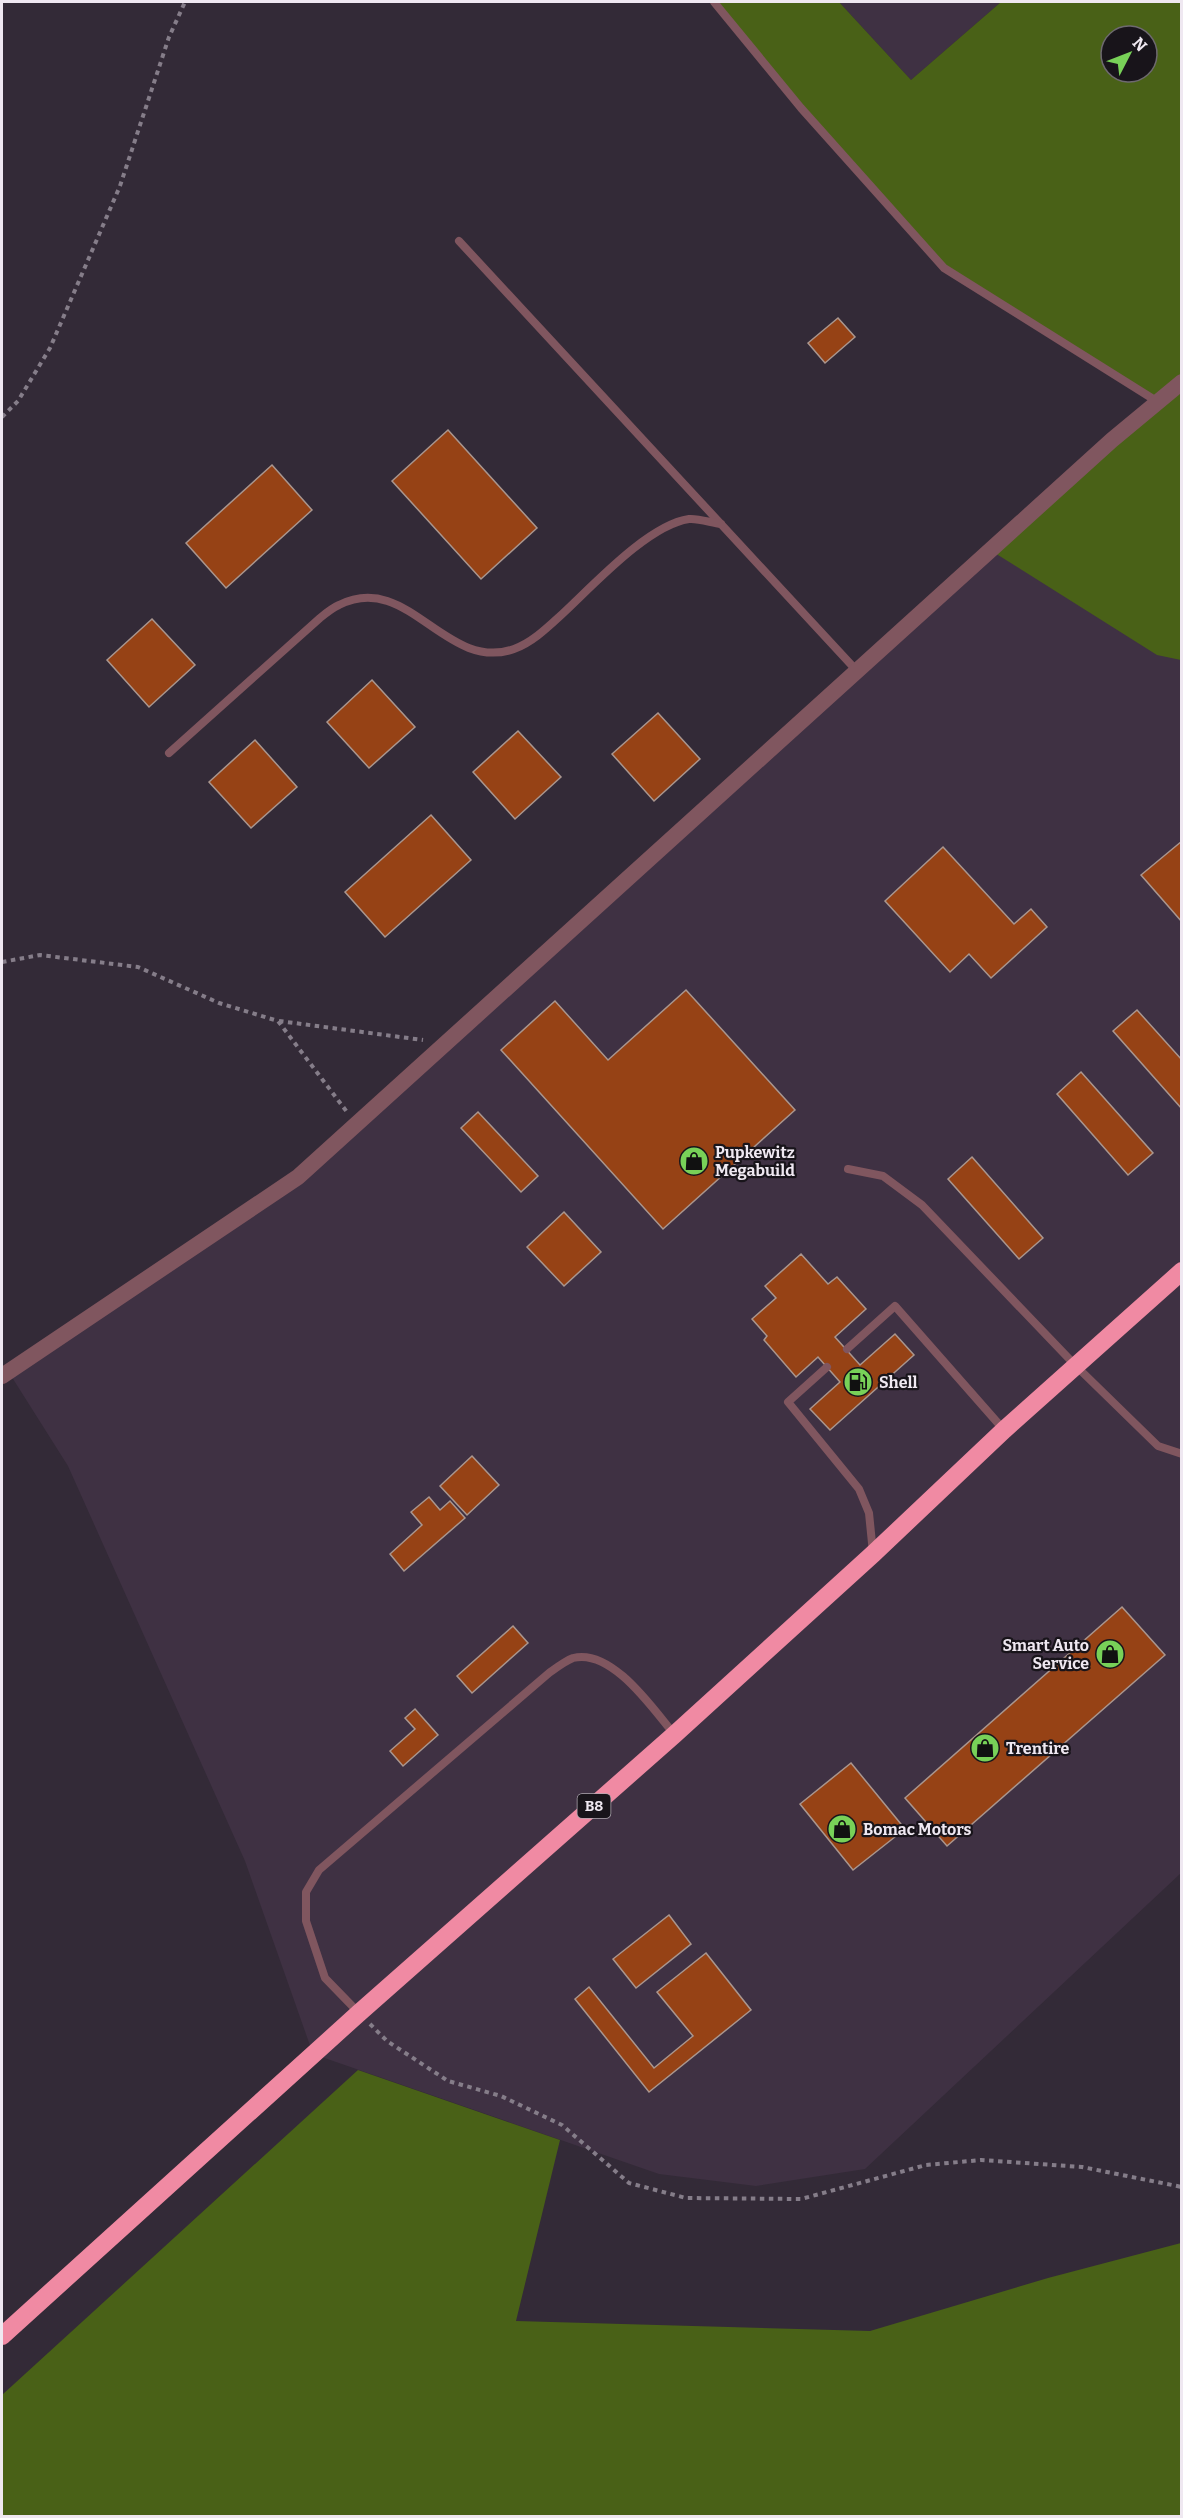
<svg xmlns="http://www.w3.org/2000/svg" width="1183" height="2518" viewBox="0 0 1183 2518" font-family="Bitter,serif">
	<rect width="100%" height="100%" fill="#332a37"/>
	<!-- built -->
	<g fill="#3f3143">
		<polygon points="839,2 1001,2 911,80"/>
		<polygon points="1181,380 1181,1873 865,2169 756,2186 659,2174 313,2054 245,1861 68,1466 8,1371 298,1177"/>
	</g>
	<!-- green -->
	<g fill="#496117" fill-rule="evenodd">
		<path d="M714,2H839L911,80L1001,2H1181V660L1157,655L990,550L1157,402L944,268ZM1111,36H1147V72H1111Z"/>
		<polygon points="358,2070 560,2140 516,2321 870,2331 1048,2278 1181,2243 1181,2516 2,2516 2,2395"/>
	</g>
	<!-- building -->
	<g fill="#964215" stroke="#aa968e" stroke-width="1.5">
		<polygon points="838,318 855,337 825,363 808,343"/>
		<polygon points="448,430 537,528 481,579 392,481"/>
		<polygon points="272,465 312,510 226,588 186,543"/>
		<polygon points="152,619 195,665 149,707 107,660"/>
		<polygon points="372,680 415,727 369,768 327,722"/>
		<polygon points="658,713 700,759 654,801 612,754"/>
		<polygon points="518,731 561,777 515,819 473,772"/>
		<polygon points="255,740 297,787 251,828 209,782"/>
		<polygon points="431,815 471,860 385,937 345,892"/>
		<polygon points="1182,841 1182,922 1141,875"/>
		<polygon points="943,847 1014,924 1031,909 1047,927 991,978 969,954 950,972 885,901"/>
		<polygon points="686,990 795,1110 663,1229 501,1050 555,1001 608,1060"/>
		<polygon points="1137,1010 1182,1060 1182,1109 1113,1031"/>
		<polygon points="1081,1072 1153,1153 1128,1175 1057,1094"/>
		<polygon points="478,1112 538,1176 521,1192 461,1128"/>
		<polygon points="972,1157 1043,1238 1019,1259 948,1179"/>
		<polygon points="564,1212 601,1252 564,1286 527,1247"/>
		<polygon points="801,1254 828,1284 837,1277 866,1309 835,1337 860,1365 895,1334 914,1355 830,1430 810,1409 840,1382 818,1357 796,1377 764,1340 767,1336 752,1319 776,1298 765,1286"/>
		<polygon points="472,1456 499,1485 467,1515 440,1486"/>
		<polygon points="429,1497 440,1510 450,1501 465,1518 404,1571 390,1554 422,1525 411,1512"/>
		<polygon points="1122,1607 1165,1655 947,1846 905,1798"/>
		<polygon points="513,1626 528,1643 472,1693 457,1676"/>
		<polygon points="415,1709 438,1735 403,1766 390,1751 415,1729 405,1718"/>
		<polygon points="851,1763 905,1829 853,1870 800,1804"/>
		<polygon points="669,1915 691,1944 636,1988 613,1959"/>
		<polygon points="706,1953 751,2010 649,2092 575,1999 589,1987 654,2068 693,2036 657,1992"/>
	</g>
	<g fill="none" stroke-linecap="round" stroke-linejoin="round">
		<!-- path -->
		<g stroke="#857d89" stroke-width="4" stroke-dasharray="4.5 4.5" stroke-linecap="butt">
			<polyline points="2,417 18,401 50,348 120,186 169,37 185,2"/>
			<polyline points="2,962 40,955 138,967 219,1003 278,1021 347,1112"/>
			<polyline points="279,1021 423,1040"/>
			<polyline points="370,2024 387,2041 448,2081 501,2096 562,2125 629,2183 686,2198 801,2199 926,2165 981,2160 1082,2167 1182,2187"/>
		</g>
		<!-- lane -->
		<g stroke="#80565f" stroke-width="8">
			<polyline points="714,2 801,108 944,268 1158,402"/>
			<polyline points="459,241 857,671"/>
			<path d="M169,753L320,618C326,613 332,608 339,605C408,570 445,673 514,649C531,643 546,629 559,617C590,589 647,525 689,519C698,518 712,523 721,524"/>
			<polyline points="848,1169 883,1176 922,1205 1076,1366 1158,1446 1182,1454"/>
			<polyline points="847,1349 895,1306 1004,1430"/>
			<polyline points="827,1367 788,1402 859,1489 869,1513 873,1553"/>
			<path d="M359,2013L325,1978L306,1921V1892L319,1870L549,1673C556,1668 565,1661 573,1658C612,1648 653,1709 674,1734"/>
		</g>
		<!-- street -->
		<polyline stroke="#80565f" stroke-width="16" points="2,1376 298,1177 1112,440 1182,382"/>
		<!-- highway -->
		<polyline stroke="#f08aa3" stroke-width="18" points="2,2336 359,2013 674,1735 873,1554 1004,1430 1182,1271"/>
	</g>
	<!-- icons -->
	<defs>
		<g id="shop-disc" transform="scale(1.5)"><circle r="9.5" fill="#78d158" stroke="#18141a"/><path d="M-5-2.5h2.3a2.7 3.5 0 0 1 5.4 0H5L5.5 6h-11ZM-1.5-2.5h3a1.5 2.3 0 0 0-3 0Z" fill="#111"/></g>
		<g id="fuel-disc" transform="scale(1.5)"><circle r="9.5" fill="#78d158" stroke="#18141a"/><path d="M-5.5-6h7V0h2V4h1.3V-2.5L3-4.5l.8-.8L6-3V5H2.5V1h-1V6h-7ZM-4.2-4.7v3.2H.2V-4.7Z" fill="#111"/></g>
	</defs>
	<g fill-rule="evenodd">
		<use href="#shop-disc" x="694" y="1161"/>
		<use href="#fuel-disc" x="858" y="1382"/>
		<use href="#shop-disc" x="1110" y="1654"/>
		<use href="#shop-disc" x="985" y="1748"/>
		<use href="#shop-disc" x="842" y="1829"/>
	</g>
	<g text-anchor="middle" stroke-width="4.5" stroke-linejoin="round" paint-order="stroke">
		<!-- shield labels -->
		<rect fill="#18141a" stroke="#aea8b0" stroke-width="1.5" x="577.5" y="1794" width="33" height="24" rx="4.5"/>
		<g font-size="15" font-weight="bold" fill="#efe8f1">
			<text x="594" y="1811">B8</text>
		</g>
		<!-- poi labels -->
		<g font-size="16" font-weight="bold" fill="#efe8f1" stroke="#18141a" text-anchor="start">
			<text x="715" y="1158">Pupkewitz<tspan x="715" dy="18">Megabuild</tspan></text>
			<text x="879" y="1388">Shell</text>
			<text x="1089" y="1651" text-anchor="end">Smart Auto<tspan x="1089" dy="18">Service</tspan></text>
			<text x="1006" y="1754">Trentire</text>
			<text x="863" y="1835">Bomac Motors</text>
		</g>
	</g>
	<!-- border -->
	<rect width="1183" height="2518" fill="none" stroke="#efe8f1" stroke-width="6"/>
	<!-- north arrow -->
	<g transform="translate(1129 54) rotate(48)"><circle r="28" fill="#18141a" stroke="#6e6970" stroke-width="1.5"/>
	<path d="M0-4.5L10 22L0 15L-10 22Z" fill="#78d158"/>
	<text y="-9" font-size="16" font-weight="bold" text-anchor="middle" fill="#efe8f1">N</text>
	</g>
</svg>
